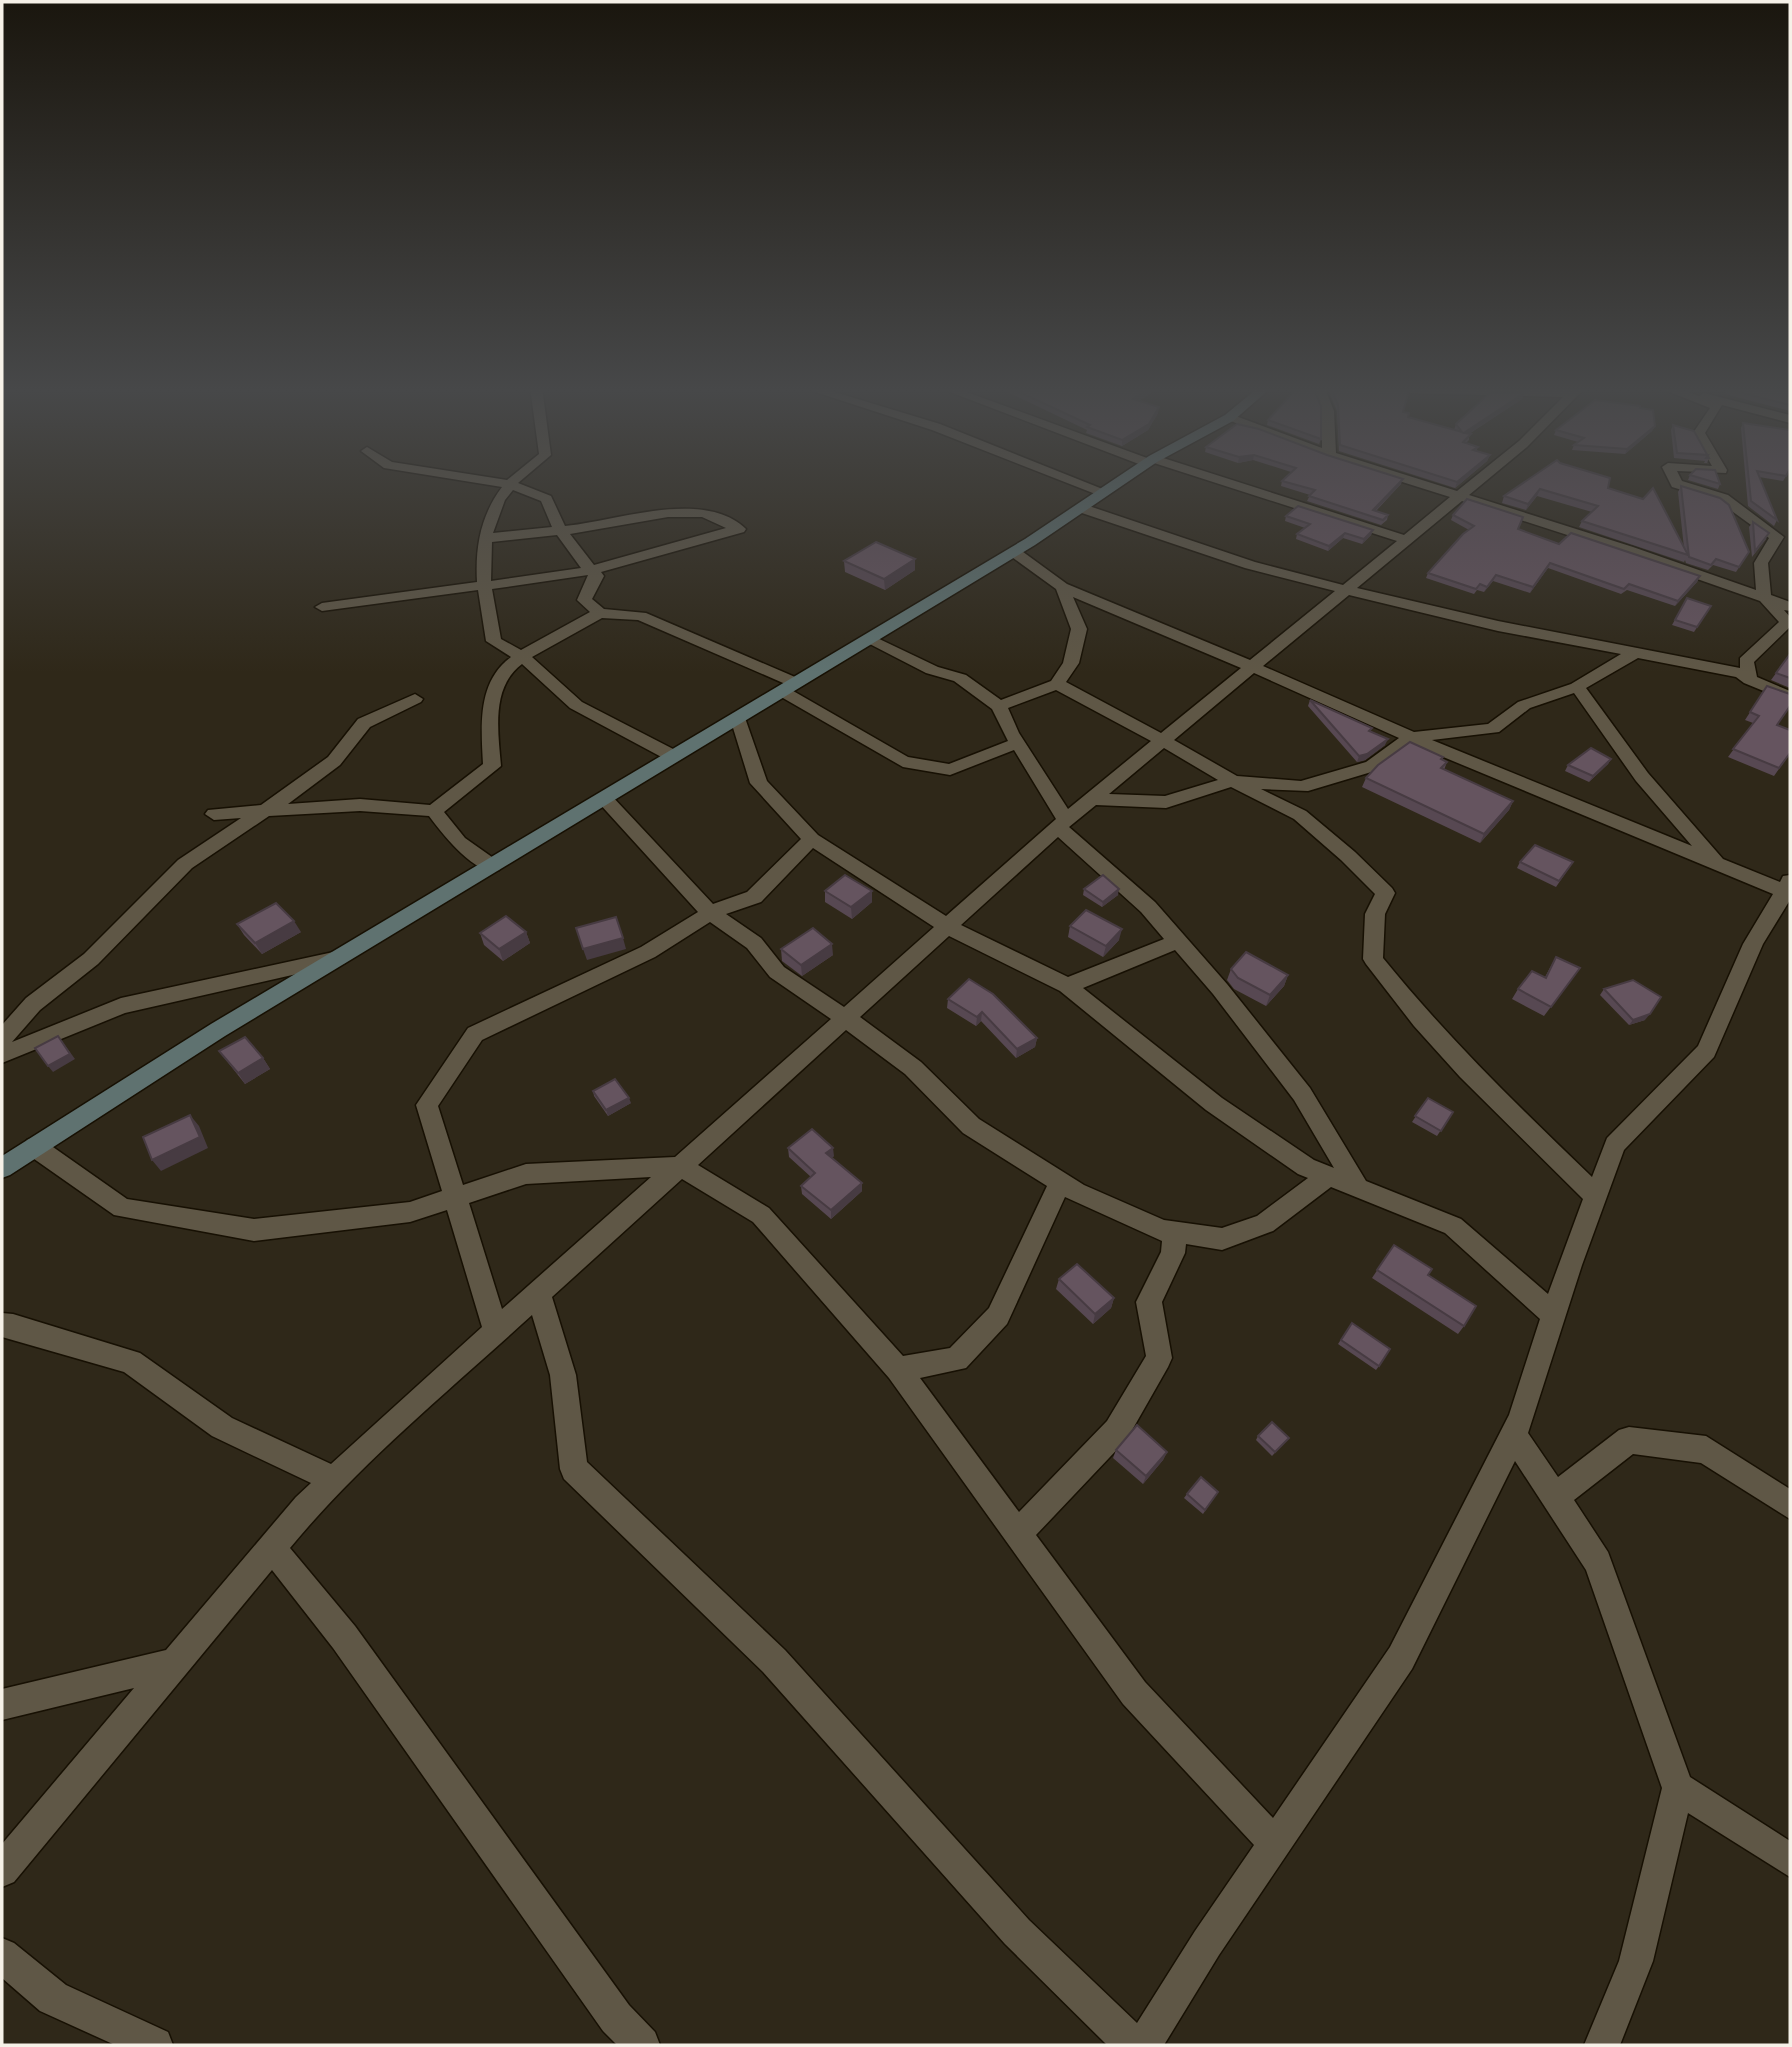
<svg xmlns="http://www.w3.org/2000/svg" width="1792" height="2047" viewBox="0 0 1792 2047" font-family="Arial,sans-serif">
	<rect width="100%" height="100%" fill="#2f2819"/>
	<g fill="none" stroke-linecap="round" stroke-linejoin="round">
		<!-- minor casing -->
		<g stroke="#171003" stroke-width="3">
			<g id="minor">
				<path d="M530,387H542L551,455L518,483L551,496L565,526C617,521 704,488 746,529L744,532L601,572L604,576L592,599L604,609L646,613L802,680L804,683L802,686H790L638,620L602,618L532,657L582,702L679,752L682,756L679,760H667L570,708L522,664C491,687 498,731 501,766L444,812L465,838L499,862L501,866L499,870C475,877 442,833 429,816L360,811L269,816L192,868L98,964L40,1010L12,1042L121,998L338,951L345,953L348,958L345,963L125,1013L2,1063V1025L26,998L84,954L178,860L241,818L214,820L205,814L208,810L261,805L328,757L358,719L415,694L423,699L421,702L370,727L340,765L288,804L360,799L430,805L483,764C481,726 477,682 511,657L486,641L478,590L322,611L315,607L322,603L477,582C475,546 481,515 502,487L384,468L361,451L367,447L392,462L507,480L539,454ZM513,490L541,501L552,527L493,533L505,500ZM668,517H702L726,528L594,565L570,534ZM557,535L581,568L491,581L492,542ZM588,575L577,600L590,612L521,650L501,639L492,589Z"/>
				<polygon points="800,387 818,387 940,424 1110,492 1108,495 1098,495 932,430"/>
				<path d="M937,387H953L1147,458L1157,456L1404,535L1450,497L1326,458L1223,418L1233,415L1322,448V411L1315,391L1292,390L1286,387L1570,390L1574,387H1586L1527,447L1469,495L1633,547L1756,590L1754,563L1769,538L1718,501L1672,487L1662,467L1668,463L1712,466L1693,433L1710,408L1657,387H1674L1699,396L1704,393L1790,415V423L1722,405L1705,433L1727,470L1726,473L1677,471L1682,481L1728,495L1784,537L1768,563L1771,595L1790,602V611L1784,610L1790,617V627L1754,662L1757,677L1790,691V702L1744,683L1736,677L1638,658L1586,688L1648,773L1723,859L1780,882L1783,876L1790,875V900L1763,944L1714,1057L1624,1150L1582,1265L1528,1433L1558,1477L1619,1430L1629,1427L1706,1436L1790,1489V1519L1701,1463L1633,1454L1574,1500L1608,1552L1690,1777L1790,1841V1877L1688,1813L1653,1961L1620,2045H1584L1619,1961L1662,1788L1586,1570L1515,1461L1412,1669L1219,1955L1164,2045H1107L1005,1944L763,1672L564,1479L560,1469L550,1375L532,1315C450,1390 361,1462 290,1548L355,1626L629,2005L655,2032L660,2045H617L603,2031L333,1648L272,1570L14,1882L2,1887V1844L134,1688L2,1720V1689L166,1650L296,1497L311,1483L212,1436L124,1372L2,1337V1313L13,1314L140,1353L232,1418L331,1464L482,1327L447,1210L410,1222L254,1241L114,1215L27,1154L24,1147L27,1140L35,1137L43,1140L127,1199L254,1219L410,1202L442,1191L416,1105L468,1028L641,947L698,912L598,802L595,798L598,794H610L713,904L747,892L801,839L750,783L730,718L738,713L744,715L767,781L818,835L946,916L1056,819L1014,750L950,775L903,767L776,694L774,691L776,688H788L908,757L949,764L1008,741L992,709L954,681L926,673L860,639L863,636H873L938,667L966,675L1001,700L1051,681L1063,663L1071,629L1056,589L1009,555V549H1019L1067,584L1250,660L1335,591L1245,568L1076,511V505H1086L1255,562L1343,585L1397,541L1154,463L1144,466ZM1326,391L1563,397L1519,441L1457,491L1336,453L1334,411ZM1462,501L1623,553L1760,601L1779,622L1740,658V668L1498,621L1357,588ZM1349,595L1498,631L1621,654L1571,684L1518,702L1488,724L1414,732L1263,666ZM1073,597L1241,668L1161,733L1066,682L1079,663L1087,629ZM1254,673L1399,738L1366,762L1301,781L1237,776L1174,740ZM1056,690L1151,741L1068,809L1019,733L1008,708ZM1574,693L1636,781L1692,846L1432,740L1499,732L1530,708ZM1412,744L1773,894L1743,944L1698,1046L1607,1138L1592,1177C1518,1106 1447,1037 1383,958L1385,914L1395,893L1392,888L1355,852L1306,811L1261,789L1308,791L1378,770ZM1164,748L1218,780L1165,796L1109,794ZM1231,787L1294,819L1341,860L1375,894L1365,914L1363,959L1366,964L1414,1026L1460,1077L1583,1199L1548,1294L1461,1219L1366,1181L1310,1088L1227,984L1155,902L1069,827L1096,805L1166,808ZM1058,837L1141,912L1164,939L1068,977L961,925ZM813,848L934,927L844,1007L784,967L761,938L726,914L761,902ZM710,922L747,948L770,977L831,1019L675,1157L526,1164L463,1185L438,1106L482,1040L655,957ZM949,936L1060,991L1206,1110L1298,1174L1308,1178L1257,1216L1222,1228L1164,1220L1084,1185L979,1119L921,1062L860,1017ZM1175,950L1213,994L1294,1100L1334,1168L1314,1160L1222,1098L1083,988ZM846,1030L905,1074L963,1133L1047,1186L989,1308L950,1348L903,1356L769,1208L698,1165ZM651,1177L502,1309L469,1203L526,1184ZM682,1179L753,1222L889,1378L1123,1704L1254,1845L1195,1931L1137,2023L1029,1920L785,1650L587,1462L576,1375L552,1297ZM1331,1187L1445,1233L1540,1319L1509,1415L1390,1647L1273,1818L1145,1682L1036,1535L1127,1439L1168,1367L1172,1358L1162,1302L1185,1253L1186,1244L1222,1250L1273,1231ZM1065,1197L1162,1241L1161,1252L1136,1302L1146,1356L1107,1421L1019,1512L920,1378L966,1368L1007,1324Z"/>
				<polygon points="2,1938 14,1943 66,1985 168,2032 173,2045 115,2045 40,2011 2,1978"/>
			</g>
		</g>
		<!-- secondary casing -->
		<g stroke="#171003" stroke-width="3">
			<polygon id="secondary" points="1259,387 1272,387 1233,421 1157,462 1035,545 225,1036 10,1175 2,1178 2,1156 211,1024 1025,539 1149,456 1225,415"/>
		</g>
		<!-- minor -->
		<use href="#minor" fill="#5f5746" fill-rule="evenodd"/>
		<!-- secondary -->
		<use href="#secondary" fill="#5f7270" fill-rule="evenodd"/>
	</g>
	<!-- wall -->
	<g fill="#574852">
		<polygon points="999,387 1161,387 1138,401 1158,413 1148,430 1122,446 1086,433 1087,430 999,388"/>
		<polygon points="1726,387 1790,387 1790,411 1725,394"/>
		<polygon points="1331,388 1403,412 1408,417 1454,430 1456,424 1524,393 1522,399 1469,434 1469,440 1466,443 1478,447 1476,451 1490,455 1487,461 1455,488 1339,451 1337,411 1330,394"/>
		<polygon points="1640,408 1655,426 1652,431 1625,454 1572,450 1574,445 1578,442 1554,435 1556,430"/>
		<polygon points="1268,420 1321,439 1319,444 1267,425"/>
		<polygon points="1743,423 1790,470 1783,481 1759,477 1777,520 1774,526 1748,506 1741,428"/>
		<polygon points="1237,424 1401,484 1376,511 1388,515 1387,520 1381,525 1307,501 1310,495 1281,486 1282,481 1291,472 1253,460 1238,463 1205,452 1206,447"/>
		<polygon points="1673,425 1709,458 1707,463 1704,463 1705,461 1674,458 1671,430"/>
		<polygon points="1560,463 1608,488 1684,548 1678,492 1681,486 1749,552 1736,572 1713,565 1708,570 1686,563 1685,560 1684,562 1579,527 1582,521 1592,512 1537,496 1526,510 1502,503 1504,496"/>
		<polygon points="1690,475 1720,484 1718,489 1688,480"/>
		<polygon points="1453,515 1518,529 1559,544 1700,576 1697,582 1675,606 1627,590 1621,594 1548,568 1530,593 1493,581 1484,592 1477,590 1474,594 1426,578 1428,573 1469,530 1451,520"/>
		<polygon points="1286,516 1373,530 1371,535 1362,544 1343,538 1328,551 1296,539 1297,534 1305,528 1285,521"/>
		<polygon points="1753,522 1766,539 1752,557 1749,527"/>
		<polygon points="844,561 915,570 885,590 845,572"/>
		<polygon points="1687,598 1711,606 1694,632 1672,625"/>
		<polygon points="1790,654 1790,688 1771,680"/>
		<polygon points="1767,686 1777,725 1790,753 1774,776 1728,757 1753,723 1745,720"/>
		<polygon points="1310,700 1372,728 1370,731 1385,745 1365,760 1357,762 1308,706"/>
		<polygon points="1443,757 1442,759 1447,762 1444,770 1513,801 1509,810 1480,843 1362,787 1366,778"/>
		<polygon points="1611,759 1608,764 1589,782 1565,771 1568,765"/>
		<polygon points="1520,862 1573,862 1556,887 1517,868"/>
		<polygon points="1084,889 1118,895 1102,907 1083,895"/>
		<polygon points="825,891 872,891 872,902 852,919 825,902"/>
		<polygon points="237,924 301,932 262,954 244,935"/>
		<polygon points="1070,926 1119,940 1103,957 1068,937"/>
		<polygon points="526,932 530,943 503,961 484,945 480,933"/>
		<polygon points="781,949 833,955 802,976 782,961"/>
		<polygon points="1556,957 1580,968 1544,1016 1512,999 1518,989 1545,977"/>
		<polygon points="1231,969 1288,975 1284,986 1266,1006 1234,989 1227,980"/>
		<polygon points="969,979 1037,1038 1035,1047 1016,1058 981,1021 976,1026 947,1008 948,999"/>
		<polygon points="1604,989 1645,1020 1629,1025 1600,995"/>
		<polygon points="219,1051 263,1058 270,1069 245,1084"/>
		<polygon points="593,1091 631,1103 608,1116 594,1096"/>
		<polygon points="1428,1098 1453,1112 1437,1136 1412,1122"/>
		<polygon points="788,1148 834,1156 831,1158 862,1191 831,1219 802,1194 801,1186 811,1177 789,1157"/>
		<polygon points="1394,1245 1428,1275 1464,1326 1458,1334 1372,1278"/>
		<polygon points="1059,1279 1114,1298 1111,1308 1093,1324 1056,1289"/>
		<polygon points="1352,1323 1379,1366 1376,1370 1338,1344"/>
		<polygon points="1258,1436 1289,1438 1272,1456 1256,1440"/>
		<polygon points="1116,1450 1167,1452 1163,1460 1143,1484 1113,1458"/>
		<polygon points="1218,1492 1203,1514 1184,1498 1187,1494"/>
	</g>
	<!-- shaded-wall -->
	<g fill="#473b42">
		<polygon points="1152,387 1161,387 1132,405 1133,399"/>
		<polygon points="1524,393 1522,399 1462,438 1464,433"/>
		<polygon points="1159,407 1158,413 1148,430 1122,446 1122,440"/>
		<polygon points="1655,426 1652,431 1625,454 1627,449"/>
		<polygon points="1254,455 1253,460 1238,463 1239,457"/>
		<polygon points="1490,455 1487,461 1455,488 1457,482"/>
		<polygon points="1403,479 1401,484 1371,515 1373,510"/>
		<polygon points="1540,489 1537,496 1526,510 1528,504"/>
		<polygon points="1373,530 1371,535 1362,544 1364,539"/>
		<polygon points="1345,533 1343,538 1328,551 1329,546"/>
		<polygon points="915,559 915,570 885,590 884,579"/>
		<polygon points="1550,563 1548,568 1530,593 1533,587"/>
		<polygon points="1496,575 1493,581 1484,592 1487,587"/>
		<polygon points="1700,576 1697,582 1675,606 1678,601"/>
		<polygon points="1388,739 1385,745 1365,760 1357,762 1359,756"/>
		<polygon points="1611,759 1608,764 1589,782 1593,776"/>
		<polygon points="1513,801 1509,810 1480,843 1484,834"/>
		<polygon points="1119,889 1118,895 1102,907 1103,902"/>
		<polygon points="872,891 872,902 852,919 851,907"/>
		<polygon points="294,921 301,932 262,954 255,943"/>
		<polygon points="1122,929 1119,940 1103,957 1106,946"/>
		<polygon points="526,932 530,943 503,961 499,949"/>
		<polygon points="623,938 626,949 587,960 583,949"/>
		<polygon points="832,944 833,955 802,976 801,965"/>
		<polygon points="1288,975 1284,986 1266,1006 1270,995"/>
		<polygon points="982,1012 981,1021 976,1026 977,1017"/>
		<polygon points="1650,1014 1645,1020 1629,1025 1633,1020"/>
		<polygon points="58,1036 75,1059 53,1072 48,1066"/>
		<polygon points="1037,1038 1035,1047 1016,1058 1017,1049"/>
		<polygon points="263,1058 270,1069 245,1084 238,1073"/>
		<polygon points="629,1098 631,1103 608,1116 606,1110"/>
		<polygon points="190,1115 199,1126 208,1148 161,1171 152,1160"/>
		<polygon points="833,1148 834,1156 826,1162 826,1153"/>
		<polygon points="862,1183 862,1191 831,1219 831,1210"/>
		<polygon points="1114,1298 1111,1308 1093,1324 1095,1314"/>
		<polygon points="1167,1452 1163,1460 1143,1484 1146,1476"/>
	</g>
	<!-- building -->
	<g fill="#65545f" stroke="#473b42" stroke-width="2">
		<polygon points="1009,387 1152,387 1133,399 1159,407 1149,424 1122,440 1087,427 1090,425"/>
		<polygon points="1727,387 1790,387 1790,405 1727,389"/>
		<polygon points="1297,388 1314,389 1321,406 1321,439 1268,420"/>
		<polygon points="1331,388 1409,390 1403,412 1409,413 1408,417 1462,432 1456,424 1491,392 1524,393 1464,433 1471,434 1463,442 1478,447 1473,450 1490,455 1457,482 1340,445 1338,405"/>
		<polygon points="1595,400 1640,406 1640,408 1653,410 1655,426 1627,449 1574,445 1584,438 1556,430"/>
		<polygon points="1743,423 1790,430 1790,469 1786,476 1757,471 1777,520 1751,501"/>
		<polygon points="1237,424 1259,429 1327,455 1403,479 1373,510 1388,515 1383,520 1309,496 1315,490 1282,481 1296,468 1254,455 1239,457 1206,447"/>
		<polygon points="1673,425 1694,431 1709,458 1706,458 1708,455 1677,453"/>
		<polygon points="1557,460 1560,463 1610,478 1608,488 1643,499 1653,488 1688,555 1582,521 1598,506 1540,489 1528,504 1504,496"/>
		<polygon points="1696,469 1715,470 1720,484 1690,475"/>
		<polygon points="1681,486 1720,498 1729,505 1749,552 1739,567 1716,559 1711,565 1689,557"/>
		<polygon points="1467,499 1523,517 1518,529 1559,544 1571,533 1700,576 1678,601 1629,584 1624,589 1550,563 1533,587 1496,575 1487,587 1480,584 1476,589 1428,573 1463,534 1474,526 1453,515"/>
		<polygon points="1298,506 1373,530 1364,539 1345,533 1329,546 1297,534 1310,524 1286,516"/>
		<polygon points="1753,522 1769,533 1755,551"/>
		<polygon points="876,542 915,559 884,579 844,561"/>
		<polygon points="1687,598 1711,606 1697,627 1675,620"/>
		<polygon points="1790,654 1790,678 1776,673"/>
		<polygon points="1767,686 1790,694 1790,706 1777,725 1790,730 1790,753 1779,768 1733,749 1759,716 1750,712"/>
		<polygon points="1310,700 1372,728 1369,731 1388,739 1367,754 1359,756"/>
		<polygon points="1410,742 1443,757 1441,759 1447,762 1441,768 1513,801 1484,834 1366,778 1378,765"/>
		<polygon points="1591,748 1611,759 1593,776 1568,765"/>
		<polygon points="1535,845 1573,862 1559,881 1520,862"/>
		<polygon points="845,875 872,891 851,907 825,891"/>
		<polygon points="1103,875 1119,889 1103,902 1084,889"/>
		<polygon points="276,903 294,921 255,943 237,924"/>
		<polygon points="1086,910 1122,929 1106,946 1070,926"/>
		<polygon points="506,916 526,932 499,949 480,933"/>
		<polygon points="616,917 623,938 583,949 576,928"/>
		<polygon points="813,928 832,944 801,965 781,949"/>
		<polygon points="1246,952 1288,975 1270,995 1238,978 1231,969"/>
		<polygon points="1556,957 1580,968 1551,1007 1518,989 1532,971 1546,978"/>
		<polygon points="969,979 993,994 1037,1038 1017,1049 982,1012 977,1017 948,999"/>
		<polygon points="1633,980 1661,997 1650,1014 1633,1020 1604,989"/>
		<polygon points="58,1036 70,1054 48,1066 35,1048"/>
		<polygon points="245,1037 263,1058 238,1073 219,1051"/>
		<polygon points="615,1079 629,1098 606,1110 593,1091"/>
		<polygon points="1428,1098 1453,1112 1441,1131 1415,1116"/>
		<polygon points="190,1115 200,1137 152,1160 143,1137"/>
		<polygon points="812,1129 833,1148 826,1153 862,1183 831,1210 801,1186 815,1173 788,1148"/>
		<polygon points="1394,1245 1432,1269 1428,1275 1476,1306 1464,1326 1377,1270"/>
		<polygon points="1077,1264 1114,1298 1095,1314 1059,1279"/>
		<polygon points="1352,1323 1390,1349 1379,1366 1341,1340"/>
		<polygon points="1272,1422 1289,1438 1275,1452 1258,1436"/>
		<polygon points="1137,1425 1167,1452 1146,1476 1116,1450"/>
		<polygon points="1201,1477 1218,1492 1205,1510 1187,1494"/>
	</g>
	<!-- sky -->
	<linearGradient id="sky" x2="0" y2="1"><stop stop-color="#1a160e"/><stop offset="0.58" stop-color="#474849"/><stop offset="1" stop-color="#474849" stop-opacity="0"/></linearGradient>
	<rect width="1792" height="673" fill="url(#sky)"/>
	<!-- border -->
	<rect width="1792" height="2047" fill="none" stroke="#f6f1e8" stroke-width="7"/>
</svg>
